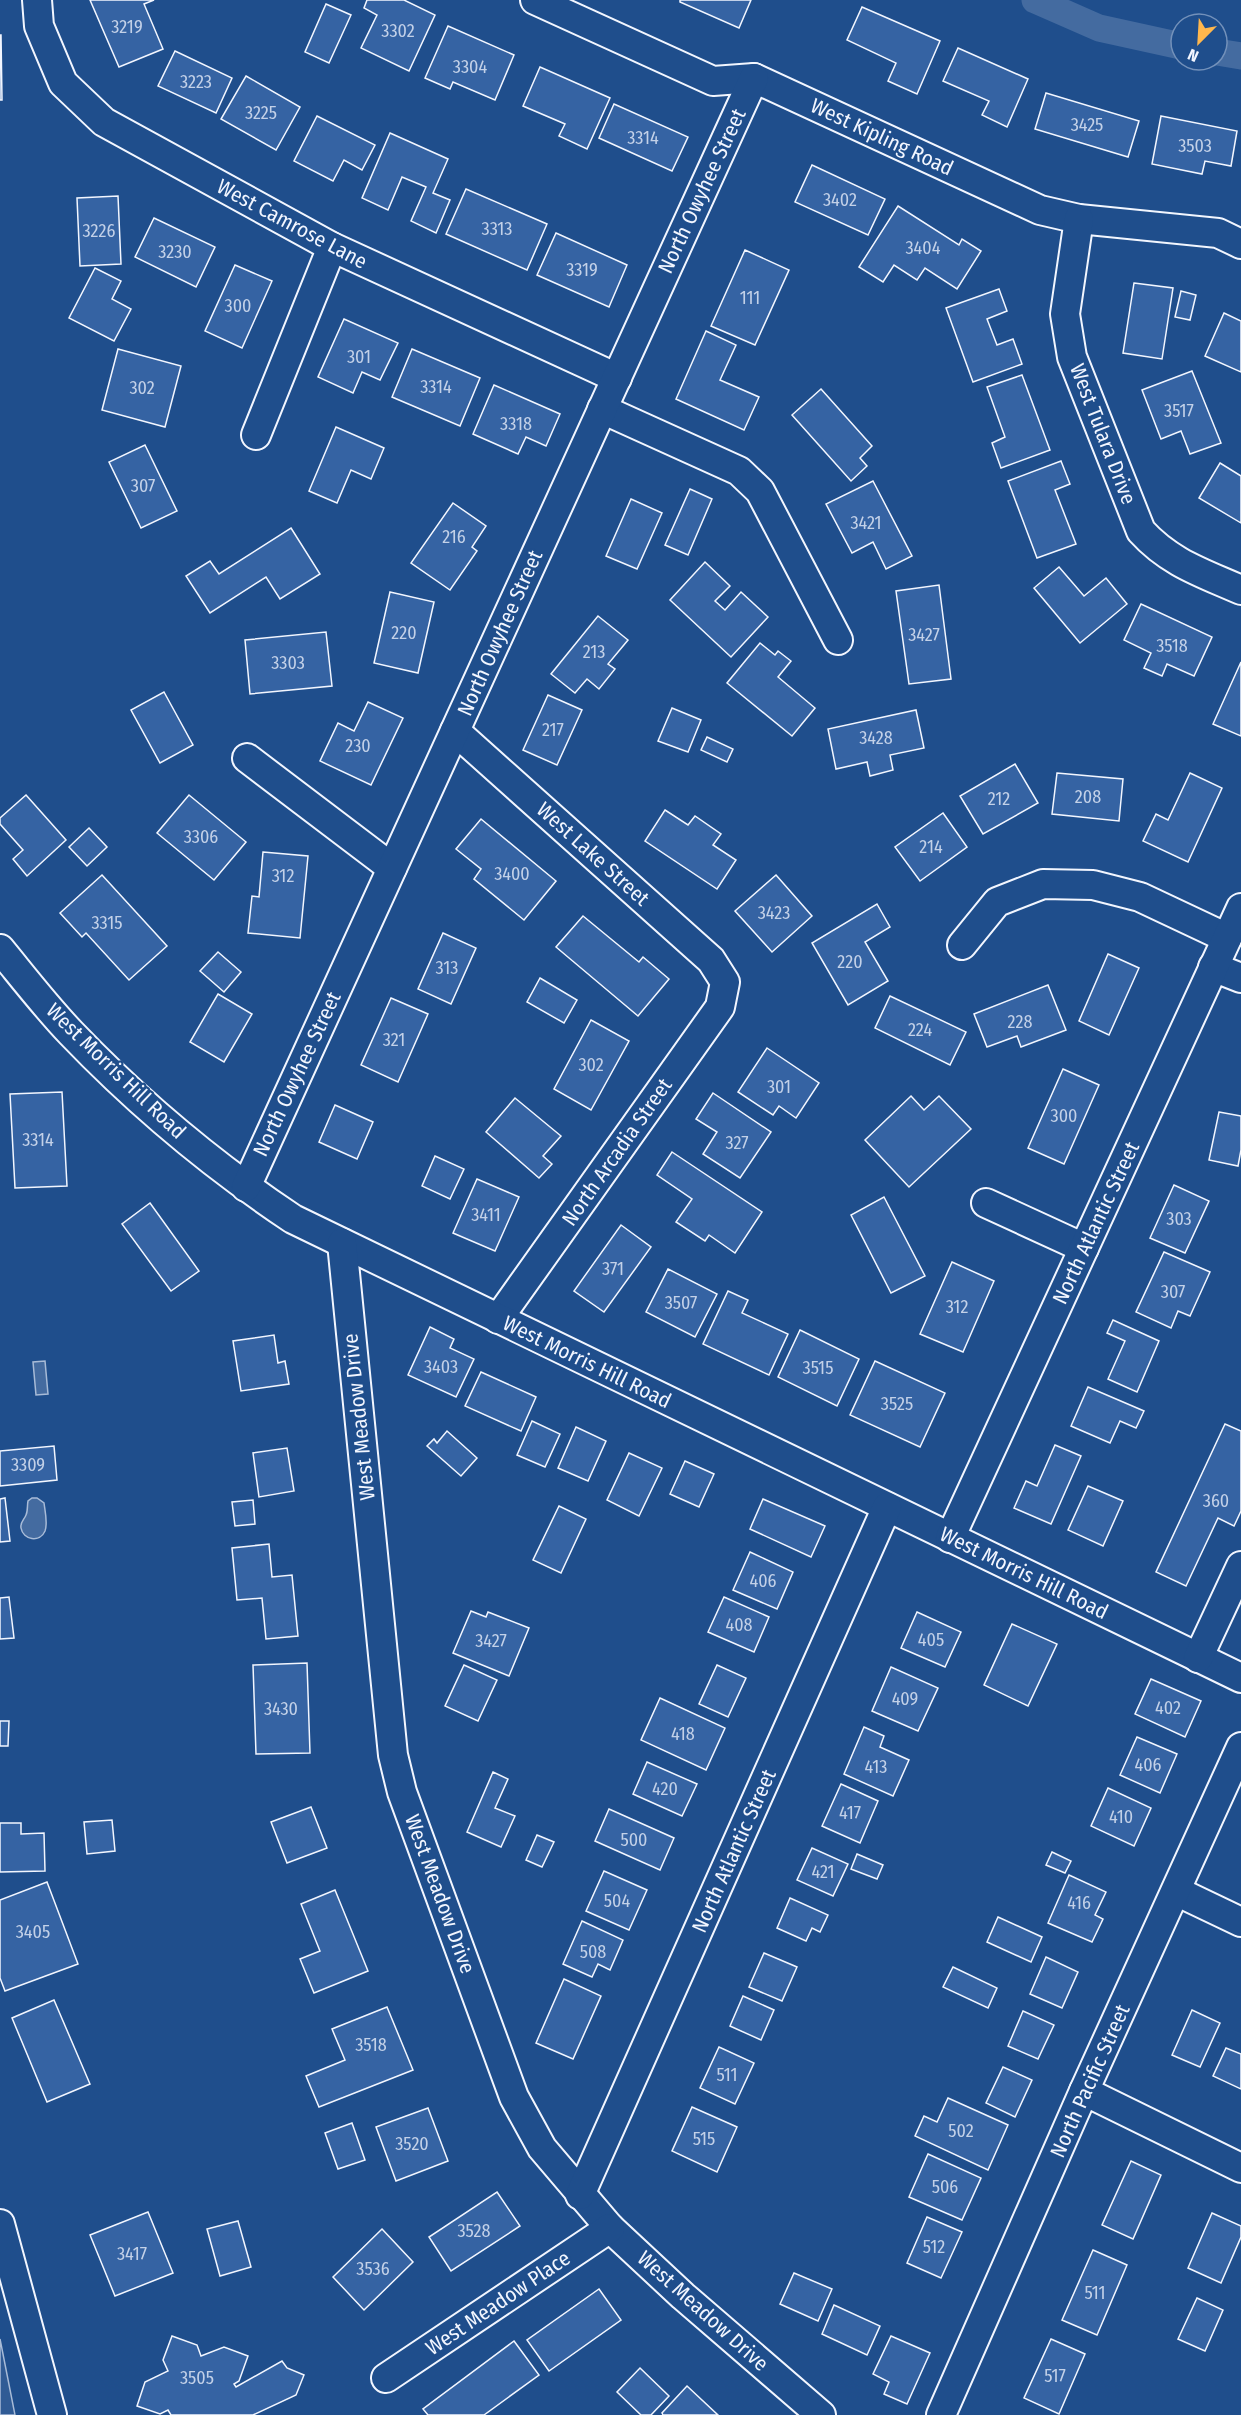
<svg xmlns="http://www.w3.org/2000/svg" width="1241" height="2415" viewBox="0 0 1241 2415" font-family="'Fira Sans Condensed',sans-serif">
	<rect width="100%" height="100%" fill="#1f4e8c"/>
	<!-- built -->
	<polygon fill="#305b95" stroke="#a8bbd7" stroke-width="1.5" points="0,2339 15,2415 0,2415"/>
	<!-- water -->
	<g fill="#446ba0" stroke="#a8bbd7" stroke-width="1.5">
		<polygon points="45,1361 48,1394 36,1395 33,1362"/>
		<path d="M32,1498H37L44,1503C45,1511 48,1523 45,1531C40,1543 23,1540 21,1528C20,1522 24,1520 26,1515C28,1511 27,1506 28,1501Z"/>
	</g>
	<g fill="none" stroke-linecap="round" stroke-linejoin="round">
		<!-- canal -->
		<g stroke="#446ba0" stroke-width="27">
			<polyline points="1035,0 1099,28 1181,46"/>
			<polyline points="1217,52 1241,56"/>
		</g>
	</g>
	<!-- building -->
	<g fill="#3563a3" stroke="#f2f6ff" stroke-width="1.5">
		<polygon points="90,0 154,0 144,4 163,49 119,67"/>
		<polygon points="367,0 404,0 435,15 409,71 361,48 377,15 364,8"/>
		<polygon points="680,0 751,0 739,28 680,2"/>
		<polygon points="326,4 351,15 329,63 305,52"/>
		<polygon points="862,7 940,41 917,94 888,81 896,63 847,40"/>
		<polygon points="448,26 514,55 495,100 453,82 450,89 425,78"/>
		<polygon points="0,35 1,35 2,100 0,100"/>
		<polygon points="958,48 1028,79 1007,127 982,115 989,101 943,81"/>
		<polygon points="175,51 232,78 216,113 158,86"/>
		<polygon points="540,67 610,98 587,149 559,136 565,124 523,106"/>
		<polygon points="246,76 300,107 276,150 221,119"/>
		<polygon points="1046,93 1139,121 1128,157 1035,129"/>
		<polygon points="614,104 688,137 672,171 599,138"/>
		<polygon points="317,116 375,145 362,170 344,160 333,181 294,161"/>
		<polygon points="1161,116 1237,131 1231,166 1205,161 1202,174 1152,164"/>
		<polygon points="390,133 448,159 433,193 450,200 436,233 411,221 426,187 402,177 388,210 362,198"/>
		<polygon points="812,165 885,199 868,235 795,202"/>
		<polygon points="466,189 547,224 527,270 446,234"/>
		<polygon points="118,196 121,264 80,266 77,198"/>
		<polygon points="898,206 959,245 962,239 981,251 957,289 925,268 917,280 894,265 883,282 859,267"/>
		<polygon points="154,218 215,247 196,287 135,257"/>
		<polygon points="556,233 627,265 609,307 537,275"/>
		<polygon points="745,250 789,270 755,345 711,326"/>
		<polygon points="235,265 272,281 242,348 205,331"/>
		<polygon points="95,268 121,281 112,299 131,309 114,341 69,318"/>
		<polygon points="1134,283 1173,288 1162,359 1123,353"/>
		<polygon points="999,289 1007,311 987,319 997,345 1013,339 1022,364 973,382 946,308"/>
		<polygon points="1181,291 1196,295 1190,320 1175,317"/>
		<polygon points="1224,313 1241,321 1241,372 1205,356"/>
		<polygon points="344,319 398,343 380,380 362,372 353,393 318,377"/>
		<polygon points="706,331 736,345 720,380 759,397 744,430 676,399"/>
		<polygon points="118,349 181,366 165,427 102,410"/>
		<polygon points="412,349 480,378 460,426 392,397"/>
		<polygon points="1192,371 1221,443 1190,454 1181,431 1161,439 1142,390"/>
		<polygon points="1022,375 1050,450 1001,468 992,443 1005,437 987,387"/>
		<polygon points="494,385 560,414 546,446 526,437 518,454 473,434"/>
		<polygon points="821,389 872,446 860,458 867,466 851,481 792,415"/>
		<polygon points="336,427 384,448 371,479 351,470 337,503 309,491"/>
		<polygon points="145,445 177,511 141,528 109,462"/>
		<polygon points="1061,461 1070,484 1055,490 1076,544 1037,558 1008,481"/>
		<polygon points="1220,463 1241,476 1241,523 1199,498"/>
		<polygon points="873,481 912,556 886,569 873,542 852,553 826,504"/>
		<polygon points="690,489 712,499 688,555 665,545"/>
		<polygon points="631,499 662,513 637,569 606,556"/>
		<polygon points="453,503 486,526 472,547 477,551 450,590 411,563"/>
		<polygon points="291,528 320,574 280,599 266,577 210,613 186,576 210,561 219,574"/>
		<polygon points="705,562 730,586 715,601 725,610 741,592 768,617 731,657 670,600"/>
		<polygon points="1059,567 1084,596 1106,578 1127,604 1080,643 1034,588"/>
		<polygon points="939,585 951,679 909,684 896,591"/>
		<polygon points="390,592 434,602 418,673 374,663"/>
		<polygon points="1141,604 1212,637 1194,676 1167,664 1162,676 1144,668 1151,653 1124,640"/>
		<polygon points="598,616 628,640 608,664 615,669 599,689 587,679 575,693 551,674"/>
		<polygon points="326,632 332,686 250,694 245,640"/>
		<polygon points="760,643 775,655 778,651 791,661 778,677 815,708 792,736 727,683"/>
		<polygon points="1241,662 1241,736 1213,724"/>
		<polygon points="164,692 193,745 160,763 131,710"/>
		<polygon points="548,695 582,710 557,765 523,750"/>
		<polygon points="368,702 403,718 371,785 320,761 338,723 354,731"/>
		<polygon points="672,708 701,720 688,752 658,741"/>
		<polygon points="916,710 924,748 890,755 893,770 870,776 867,762 836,769 828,729"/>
		<polygon points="707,737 733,749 727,762 701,750"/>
		<polygon points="1015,764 1038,803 983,834 960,796"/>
		<polygon points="1057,773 1123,779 1119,821 1052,814"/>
		<polygon points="1190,773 1222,788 1188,862 1143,841 1156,814 1168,820"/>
		<polygon points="26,795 66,840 27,876 13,859 23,850 0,824 0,818"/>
		<polygon points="189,795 246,842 214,880 157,833"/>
		<polygon points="665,810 688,825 695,816 721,834 713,845 736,860 717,889 645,841"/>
		<polygon points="943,813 967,847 920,881 895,847"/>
		<polygon points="481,819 556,881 524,920 474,879 481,869 456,849"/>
		<polygon points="89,828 107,847 87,866 69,847"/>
		<polygon points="263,852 308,856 300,938 248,933 252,896 259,897"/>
		<polygon points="102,875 167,946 129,980 86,933 82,937 60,913"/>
		<polygon points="776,875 812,916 772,952 735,911"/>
		<polygon points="877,904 890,927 865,942 888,981 848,1005 812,943"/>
		<polygon points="583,916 639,962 643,957 669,979 638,1016 556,947"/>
		<polygon points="443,933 476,948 451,1004 418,989"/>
		<polygon points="218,952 241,972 224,992 200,971"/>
		<polygon points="1108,954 1139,968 1109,1035 1079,1021"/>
		<polygon points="540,978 577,1000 564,1023 527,1002"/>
		<polygon points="1048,985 1066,1030 1021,1047 1017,1036 987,1047 974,1014"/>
		<polygon points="218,994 252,1014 224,1062 190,1042"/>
		<polygon points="890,996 966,1032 950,1065 875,1028"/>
		<polygon points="391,998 428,1014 398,1082 361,1065"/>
		<polygon points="591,1020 629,1041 591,1110 554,1089"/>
		<polygon points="767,1048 819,1083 796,1118 779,1106 773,1115 738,1092"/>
		<polygon points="1063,1069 1099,1085 1064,1164 1028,1148"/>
		<polygon points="62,1092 67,1186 15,1188 10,1094"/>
		<polygon points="713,1093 771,1132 740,1178 703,1154 717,1132 696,1119"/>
		<polygon points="911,1096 924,1110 939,1096 971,1129 909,1187 865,1140"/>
		<polygon points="515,1098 561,1136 543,1156 552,1164 539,1178 486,1132"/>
		<polygon points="335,1105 373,1122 357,1159 319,1142"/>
		<polygon points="1219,1112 1241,1116 1241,1150 1238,1166 1209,1160"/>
		<polygon points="672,1152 762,1212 735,1253 709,1235 705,1241 676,1222 692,1199 657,1175"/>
		<polygon points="435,1156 464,1169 450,1199 422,1186"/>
		<polygon points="477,1179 519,1197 495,1251 453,1233"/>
		<polygon points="1174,1185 1209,1201 1185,1253 1150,1238"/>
		<polygon points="884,1197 925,1276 891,1293 851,1215"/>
		<polygon points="150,1203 199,1271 171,1291 122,1224"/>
		<polygon points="621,1225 651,1247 604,1312 574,1291"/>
		<polygon points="1164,1252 1210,1272 1190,1316 1178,1311 1171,1328 1136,1312"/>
		<polygon points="952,1262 994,1281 963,1352 920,1334"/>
		<polygon points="668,1269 717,1294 695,1337 646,1312"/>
		<polygon points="728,1291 748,1300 742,1313 788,1334 769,1375 703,1344"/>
		<polygon points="1113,1320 1159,1341 1137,1392 1108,1379 1125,1341 1107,1333"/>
		<polygon points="430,1327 454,1339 450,1348 474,1359 456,1397 408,1375"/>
		<polygon points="800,1330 859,1359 837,1406 778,1377"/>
		<polygon points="274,1335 278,1363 285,1361 289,1384 241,1391 233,1341"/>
		<polygon points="875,1361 945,1393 920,1447 850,1415"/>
		<polygon points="481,1372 536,1397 521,1431 465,1406"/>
		<polygon points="1088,1387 1144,1411 1136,1428 1120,1421 1110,1443 1071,1426"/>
		<polygon points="532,1421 560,1434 545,1467 517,1455"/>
		<polygon points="1225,1424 1241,1431 1241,1511 1234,1526 1218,1518 1186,1586 1156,1572"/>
		<polygon points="576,1427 606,1441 588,1481 558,1468"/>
		<polygon points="447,1431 477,1458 461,1476 427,1446 434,1439 437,1443"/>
		<polygon points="1055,1445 1081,1456 1051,1524 1014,1508 1026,1481 1037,1486"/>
		<polygon points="54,1446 57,1480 0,1486 0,1451"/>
		<polygon points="287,1448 294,1491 259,1497 253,1453"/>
		<polygon points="629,1453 662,1468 639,1516 607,1500"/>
		<polygon points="685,1461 714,1474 699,1507 670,1494"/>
		<polygon points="1088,1486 1123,1501 1103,1546 1068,1530"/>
		<polygon points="5,1498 10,1541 0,1542 0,1499"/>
		<polygon points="763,1499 825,1526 811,1557 750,1529"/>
		<polygon points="253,1500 255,1524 235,1526 232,1502"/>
		<polygon points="559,1506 586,1519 561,1573 533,1560"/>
		<polygon points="269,1544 272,1577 292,1575 298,1636 266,1639 262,1598 237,1600 232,1548"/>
		<polygon points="750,1552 793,1572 777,1609 733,1590"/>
		<polygon points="9,1597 14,1638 0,1639 0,1598"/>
		<polygon points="724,1597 769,1617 754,1652 708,1632"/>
		<polygon points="471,1611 486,1617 488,1612 529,1628 509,1676 453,1653"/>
		<polygon points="917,1612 961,1632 945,1667 901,1648"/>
		<polygon points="1012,1624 1057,1644 1028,1706 984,1685"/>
		<polygon points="307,1663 310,1753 256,1754 253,1665"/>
		<polygon points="464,1665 497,1680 478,1721 445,1706"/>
		<polygon points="717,1665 746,1678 728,1717 699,1704"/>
		<polygon points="891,1667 938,1688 918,1731 872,1711"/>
		<polygon points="1151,1679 1201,1701 1185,1737 1135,1714"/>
		<polygon points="660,1698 725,1728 706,1770 641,1740"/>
		<polygon points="0,1721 9,1721 8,1746 0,1746"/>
		<polygon points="864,1727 884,1736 880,1747 909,1760 893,1796 844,1774"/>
		<polygon points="1137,1737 1177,1754 1160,1793 1120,1775"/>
		<polygon points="647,1762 697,1784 682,1816 633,1794"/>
		<polygon points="493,1772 508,1779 495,1808 515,1816 501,1847 467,1832"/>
		<polygon points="841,1784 878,1801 860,1843 822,1826"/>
		<polygon points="1108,1788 1151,1808 1134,1846 1091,1826"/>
		<polygon points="311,1807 327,1848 287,1863 271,1822"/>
		<polygon points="609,1809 674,1838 660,1870 595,1841"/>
		<polygon points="112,1820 115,1851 87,1854 84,1822"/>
		<polygon points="0,1823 21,1823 21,1834 44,1833 45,1871 0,1872"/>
		<polygon points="537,1835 554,1842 542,1867 526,1860"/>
		<polygon points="812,1848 848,1864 833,1896 797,1880"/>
		<polygon points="1052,1852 1071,1861 1065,1873 1046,1865"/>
		<polygon points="857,1854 883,1865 877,1879 851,1869"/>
		<polygon points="604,1871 647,1890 629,1930 586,1911"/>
		<polygon points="1069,1875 1106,1892 1095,1915 1103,1919 1092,1942 1048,1923"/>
		<polygon points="47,1882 78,1964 5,1991 0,1978 0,1900"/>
		<polygon points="335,1890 368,1971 314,1993 300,1959 320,1951 301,1904"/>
		<polygon points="790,1898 828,1915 820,1932 812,1928 806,1941 777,1928"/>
		<polygon points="998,1917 1042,1937 1031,1962 987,1942"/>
		<polygon points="582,1921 623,1940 610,1970 598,1964 592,1977 563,1964"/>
		<polygon points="764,1953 797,1967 782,2001 749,1987"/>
		<polygon points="1046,1957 1078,1972 1062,2008 1030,1994"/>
		<polygon points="953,1967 997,1988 988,2008 943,1987"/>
		<polygon points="564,1979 601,1996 573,2059 536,2043"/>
		<polygon points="743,1996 774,2010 761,2040 730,2026"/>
		<polygon points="54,2000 90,2084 47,2102 12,2018"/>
		<polygon points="387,2007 413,2070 319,2107 306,2076 345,2060 332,2029"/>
		<polygon points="1192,2010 1220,2023 1200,2067 1172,2055"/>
		<polygon points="1023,2011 1054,2025 1038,2059 1008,2046"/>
		<polygon points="719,2047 754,2063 735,2104 700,2088"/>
		<polygon points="1226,2048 1241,2054 1241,2089 1213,2076"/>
		<polygon points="1003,2067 1032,2080 1015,2117 986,2103"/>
		<polygon points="948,2098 1008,2125 988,2170 915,2136 924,2116 937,2122"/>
		<polygon points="692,2107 737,2127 717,2172 672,2151"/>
		<polygon points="428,2108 448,2161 396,2181 376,2127"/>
		<polygon points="352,2123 365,2160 338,2169 325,2133"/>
		<polygon points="928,2154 981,2178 962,2220 909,2197"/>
		<polygon points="1131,2161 1161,2175 1133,2239 1102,2225"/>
		<polygon points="497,2192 520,2226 451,2271 429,2237"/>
		<polygon points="148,2212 173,2273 115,2296 90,2235"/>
		<polygon points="1212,2213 1241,2226 1241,2237 1221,2283 1188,2268"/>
		<polygon points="927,2217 962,2232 941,2278 907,2263"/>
		<polygon points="238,2221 251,2267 220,2276 207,2229"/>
		<polygon points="382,2229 413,2262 364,2310 333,2277"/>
		<polygon points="1093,2250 1127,2265 1097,2335 1062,2320"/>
		<polygon points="794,2273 832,2289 818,2321 780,2304"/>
		<polygon points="599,2289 621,2320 549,2371 527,2340"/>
		<polygon points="1197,2298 1223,2310 1205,2351 1178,2339"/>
		<polygon points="834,2305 880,2326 867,2355 822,2334"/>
		<polygon points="172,2336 197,2345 201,2356 224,2347 248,2356 239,2381 234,2384 236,2387 282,2361 287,2368 304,2375 296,2395 253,2415 171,2415 168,2410 160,2414 137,2406 145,2382 168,2371 163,2360"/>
		<polygon points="891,2336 930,2353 907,2404 884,2394 889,2382 873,2374"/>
		<polygon points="1051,2339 1085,2354 1059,2414 1024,2398"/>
		<polygon points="514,2341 539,2375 484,2415 428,2415 423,2409"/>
		<polygon points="640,2368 669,2396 651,2415 641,2415 617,2392"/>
		<polygon points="687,2386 718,2415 663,2415 662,2413"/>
	</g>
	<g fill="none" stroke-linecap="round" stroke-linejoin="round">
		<!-- minor casing -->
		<g stroke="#f2f6ff" stroke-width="32">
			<g id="minor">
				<polyline points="37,0 39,26 63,83 104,122 332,247 617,378"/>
				<polyline points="535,0 713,81 754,78 1040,210 1079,219 1218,233 1241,244"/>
				<path d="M1079,219L1065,314L1072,357L1141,531C1170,563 1203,573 1241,590"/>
				<polyline points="602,409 739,471 760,491 838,640"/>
				<polyline points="256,435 332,247"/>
				<polyline points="455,731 711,960 725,982 720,1007 498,1319"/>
				<polyline points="247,758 392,868"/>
				<polyline points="962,945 997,902 1043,884 1093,885 1140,897 1227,938"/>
				<path d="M0,949C23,977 46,1007 71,1033C138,1103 212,1165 293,1219L1241,1678"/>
				<polyline points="1213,967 1241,978"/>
				<polyline points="246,1187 754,78"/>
				<polyline points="986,1203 1084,1248"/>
				<polyline points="342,1243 393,1755 402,1792 514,2097 542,2148 610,2228 683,2296 821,2415"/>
				<polyline points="950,1538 1241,908"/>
				<polyline points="1198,1658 1241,1566"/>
				<polyline points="1176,1891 1241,1922"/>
				<polyline points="1084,2091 1241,2168"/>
				<polyline points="580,2195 887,1507"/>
				<polyline points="0,2224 52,2415"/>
				<polyline points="386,2378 610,2228"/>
				<polyline points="941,2415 1084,2091 1241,1747"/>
			</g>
		</g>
		<!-- minor -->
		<use href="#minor" stroke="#1f4e8c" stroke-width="28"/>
	</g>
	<g text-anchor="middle" stroke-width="4.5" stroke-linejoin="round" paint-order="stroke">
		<!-- number labels -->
		<g font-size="18" fill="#c3d1e8">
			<text x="127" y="33">3219</text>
			<text x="398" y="37">3302</text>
			<text x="470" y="73">3304</text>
			<text x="196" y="88">3223</text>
			<text x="261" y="119">3225</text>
			<text x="1087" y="131">3425</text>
			<text x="643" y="144">3314</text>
			<text x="1195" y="152">3503</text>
			<text x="840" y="206">3402</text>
			<text x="497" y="235">3313</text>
			<text x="99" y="237">3226</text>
			<text x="923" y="254">3404</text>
			<text x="175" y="258">3230</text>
			<text x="582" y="276">3319</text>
			<text x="750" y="304">111</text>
			<text x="238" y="312">300</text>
			<text x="359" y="363">301</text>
			<text x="436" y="393">3314</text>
			<text x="142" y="394">302</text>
			<text x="1179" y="417">3517</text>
			<text x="516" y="430">3318</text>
			<text x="143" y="492">307</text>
			<text x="866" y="529">3421</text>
			<text x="454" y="543">216</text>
			<text x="404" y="639">220</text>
			<text x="924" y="641">3427</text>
			<text x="1172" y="652">3518</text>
			<text x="594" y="658">213</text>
			<text x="288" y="669">3303</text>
			<text x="553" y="736">217</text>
			<text x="876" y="744">3428</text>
			<text x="358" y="752">230</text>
			<text x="1088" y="803">208</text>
			<text x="999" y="805">212</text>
			<text x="201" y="843">3306</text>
			<text x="931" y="853">214</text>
			<text x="512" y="880">3400</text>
			<text x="283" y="882">312</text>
			<text x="774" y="919">3423</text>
			<text x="107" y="929">3315</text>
			<text x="850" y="968">220</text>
			<text x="447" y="974">313</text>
			<text x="1020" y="1028">228</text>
			<text x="920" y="1036">224</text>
			<text x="394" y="1046">321</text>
			<text x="591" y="1071">302</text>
			<text x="779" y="1093">301</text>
			<text x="1064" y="1122">300</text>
			<text x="38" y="1146">3314</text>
			<text x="737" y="1149">327</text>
			<text x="486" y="1221">3411</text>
			<text x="1179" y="1225">303</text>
			<text x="613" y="1275">371</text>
			<text x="1173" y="1298">307</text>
			<text x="681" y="1309">3507</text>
			<text x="957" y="1313">312</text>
			<text x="441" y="1373">3403</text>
			<text x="818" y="1374">3515</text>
			<text x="897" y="1410">3525</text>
			<text x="28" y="1471">3309</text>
			<text x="1216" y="1507">360</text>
			<text x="763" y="1587">406</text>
			<text x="739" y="1631">408</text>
			<text x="931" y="1646">405</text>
			<text x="491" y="1647">3427</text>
			<text x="905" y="1705">409</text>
			<text x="1168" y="1714">402</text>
			<text x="281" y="1715">3430</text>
			<text x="683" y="1740">418</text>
			<text x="1148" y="1771">406</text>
			<text x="876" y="1773">413</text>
			<text x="665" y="1795">420</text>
			<text x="850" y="1819">417</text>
			<text x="1121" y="1823">410</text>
			<text x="634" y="1846">500</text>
			<text x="823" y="1878">421</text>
			<text x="617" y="1907">504</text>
			<text x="1079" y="1909">416</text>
			<text x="33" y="1938">3405</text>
			<text x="593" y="1958">508</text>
			<text x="371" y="2051">3518</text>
			<text x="727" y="2081">511</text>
			<text x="961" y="2137">502</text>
			<text x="704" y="2145">515</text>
			<text x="412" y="2150">3520</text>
			<text x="945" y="2193">506</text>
			<text x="474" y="2237">3528</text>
			<text x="934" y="2253">512</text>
			<text x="132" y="2260">3417</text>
			<text x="373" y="2275">3536</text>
			<text x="1095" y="2299">511</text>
			<text x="1055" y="2382">517</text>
			<text x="197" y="2384">3505</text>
		</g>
		<!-- street labels -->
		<g font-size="21" fill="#f2f6ff" stroke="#1f4e8c">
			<text transform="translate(882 137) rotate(25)" y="7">West Kipling Road</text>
			<text transform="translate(702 191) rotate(-65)" y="7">North Owyhee Street</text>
			<text transform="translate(292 224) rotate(28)" y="7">West Camrose Lane</text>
			<text transform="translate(1103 434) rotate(69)" y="7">West Tulara Drive</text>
			<text transform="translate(500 633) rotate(-66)" y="7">North Owyhee Street</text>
			<text transform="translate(593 854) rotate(42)" y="7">West Lake Street</text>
			<text transform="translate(116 1071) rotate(44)" y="7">West Morris Hill Road</text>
			<text transform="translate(297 1074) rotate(-65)" y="7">North Owyhee Street</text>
			<text transform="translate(617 1152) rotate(-55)" y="7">North Arcadia Street</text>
			<text transform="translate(1096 1223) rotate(-65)" y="7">North Atlantic Street</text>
			<text transform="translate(587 1362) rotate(26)" y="7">West Morris Hill Road</text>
			<text transform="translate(359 1417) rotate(-96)" y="7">West Meadow Drive</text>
			<text transform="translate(1024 1573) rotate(26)" y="7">West Morris Hill Road</text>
			<text transform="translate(734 1851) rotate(-66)" y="7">North Atlantic Street</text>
			<text transform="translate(440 1894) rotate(70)" y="7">West Meadow Drive</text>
			<text transform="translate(1090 2081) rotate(-66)" y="7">North Pacific Street</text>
			<text transform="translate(498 2303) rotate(-34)" y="7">West Meadow Place</text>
			<text transform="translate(703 2311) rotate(42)" y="7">West Meadow Drive</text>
		</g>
	</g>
	<!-- north arrow -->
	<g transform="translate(1199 42) rotate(204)"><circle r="28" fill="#1f4e8c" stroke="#7391ba" stroke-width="1.5"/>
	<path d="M0-4.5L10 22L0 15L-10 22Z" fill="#ffb74d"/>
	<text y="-9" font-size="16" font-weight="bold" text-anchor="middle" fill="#f2f6ff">N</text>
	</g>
</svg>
